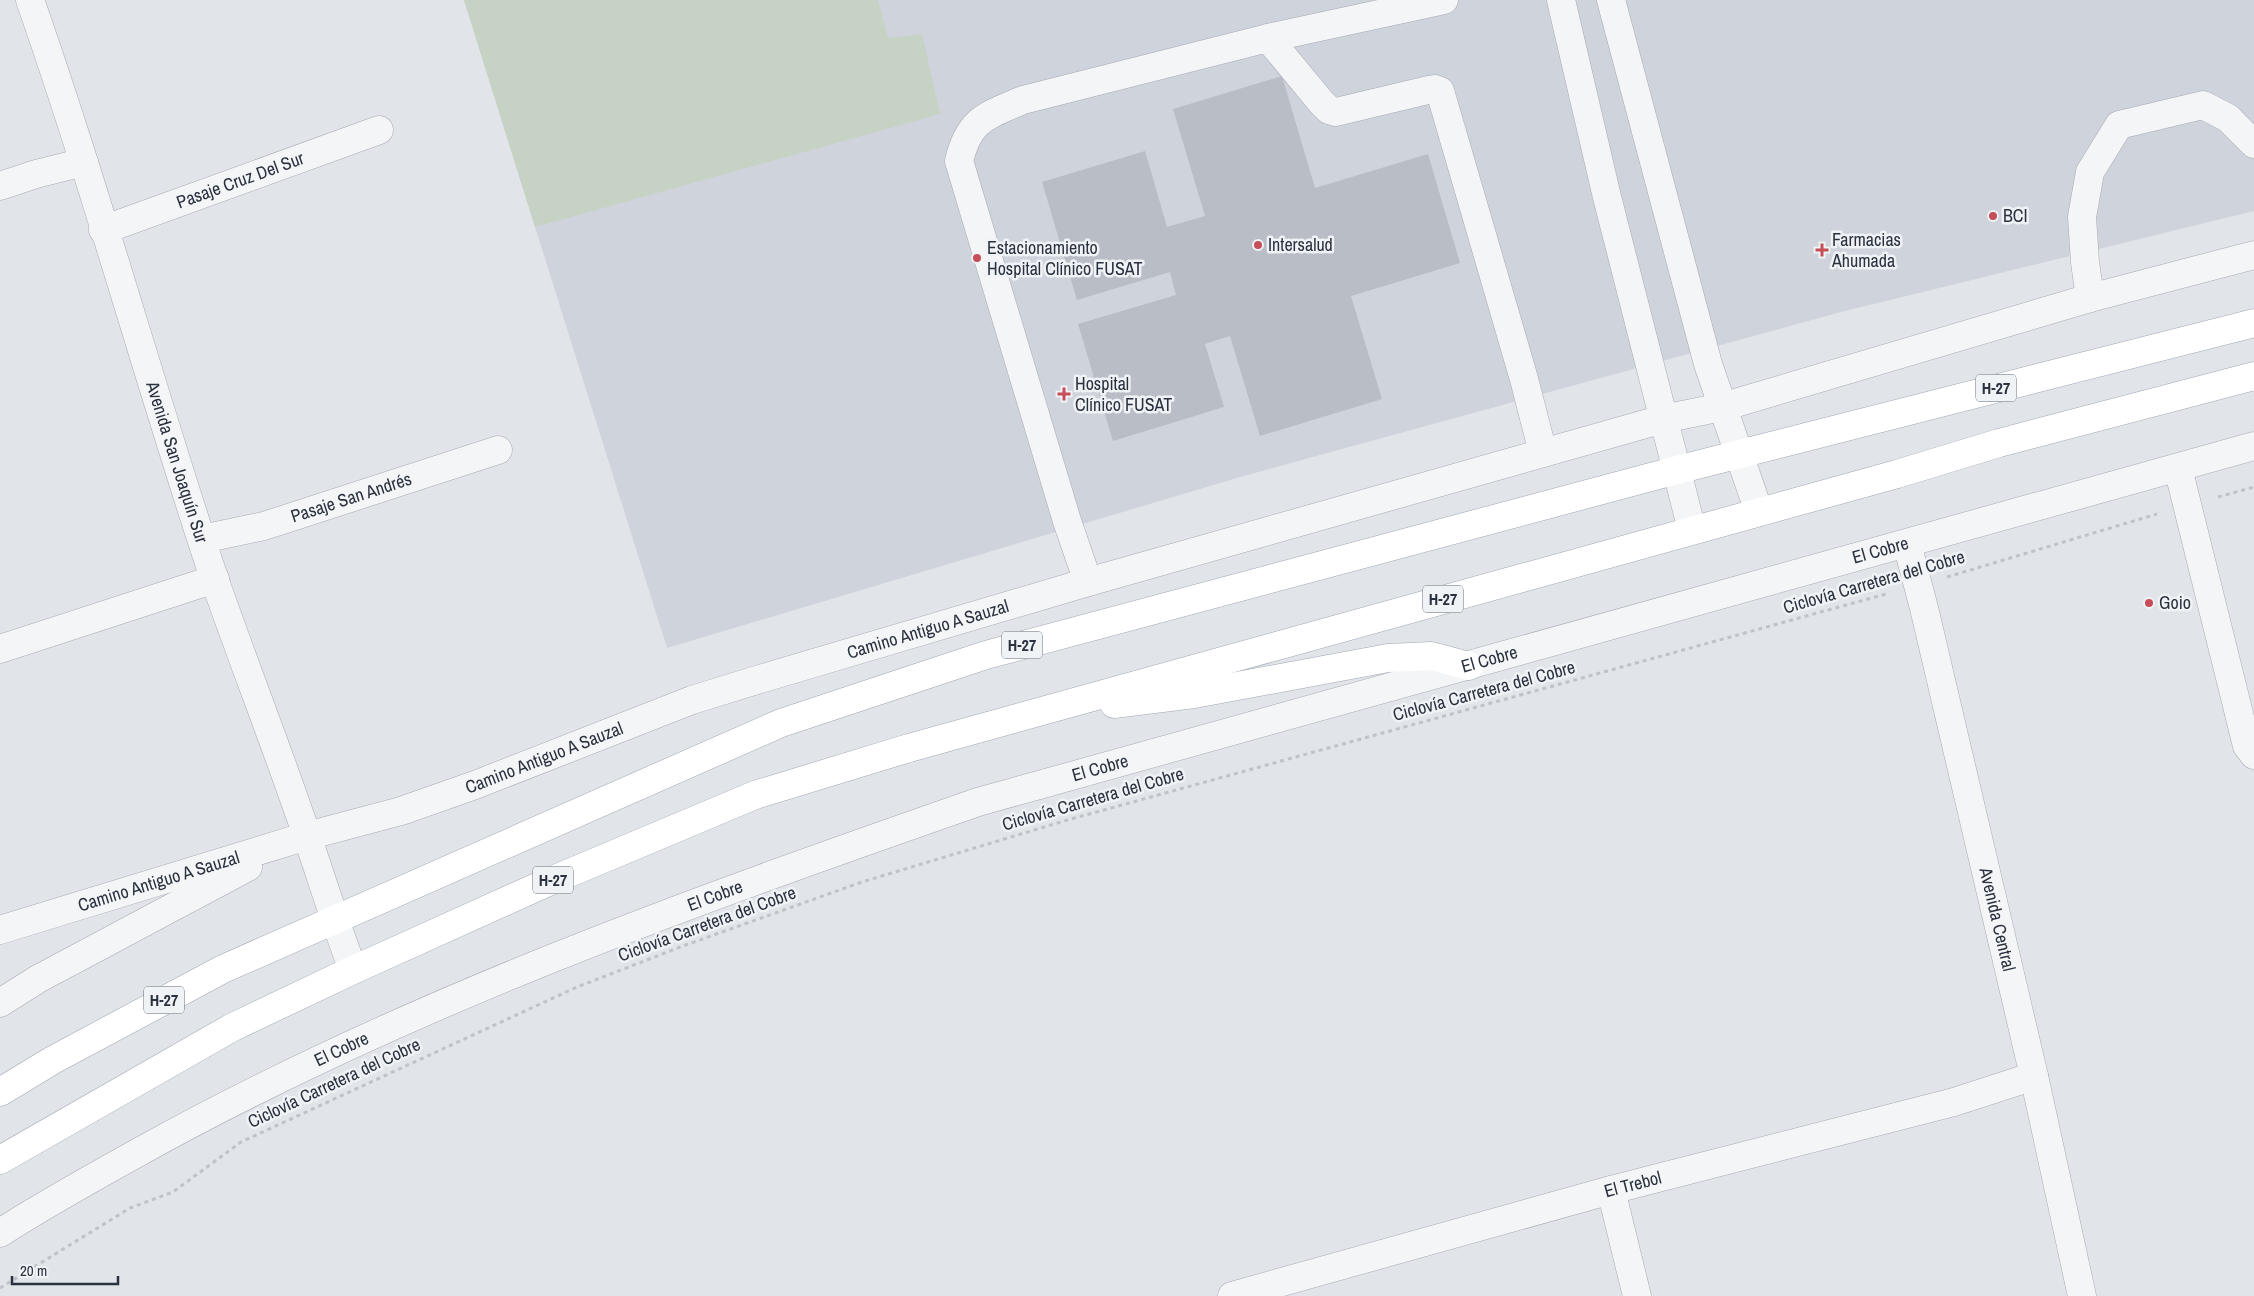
<svg xmlns="http://www.w3.org/2000/svg" width="2254" height="1296" viewBox="0 0 2254 1296" font-family="'Archivo Narrow',sans-serif">
	<rect width="100%" height="100%" fill="#e1e4e9"/>
	<!-- built -->
	<polygon fill="#cfd3db" points="464,0 2254,0 2254,211 1841,312 1240,477 667,648"/>
	<!-- green -->
	<polygon fill="#c6d2c3" points="464,0 878,0 888,38 922,34 940,114 535,227"/>
	<!-- building -->
	<polygon fill="#b9bdc5" points="1282,76 1315,188 1428,154 1460,263 1351,296 1382,399 1260,436 1230,336 1205,344 1224,407 1113,441 1078,324 1176,295 1170,272 1077,300 1042,182 1145,151 1167,227 1205,216 1173,109"/>
	<g fill="none" stroke-linecap="round" stroke-linejoin="round">
		<!-- minor casing -->
		<g stroke="#a6abb3" stroke-width="29">
			<g id="minor">
				<path id="s1" d="M30,0C97,191 150,386 214,578C241,656 271,732 298,810C317,863 333,917 353,970"/>
				<polyline points="1561,0 1607,197 1692,530"/>
				<polyline points="1611,0 1708,364 1759,512"/>
				<polyline points="1268,38 1321,102 1329,110 1336,112 1428,90 1435,89 1440,91 1524,379 1543,453"/>
				<polyline points="0,186 36,174 84,162"/>
				<path id="s2" d="M103,230L379,130"/>
				<polyline points="2090,298 2085,262 2082,217 2090,172 2119,125 2203,105 2228,118 2254,144"/>
				<polyline points="2178,468 2247,746 2254,755"/>
				<path id="s3" d="M202,539L264,526L498,450"/>
				<path id="s4" d="M1907,544L1924,608L2034,1076L2082,1296"/>
				<path d="M1088,582L1067,521L959,161C969,119 986,116 1023,100L1268,38L1444,0"/>
				<polyline points="0,649 215,579"/>
				<path id="s5" d="M0,930L307,836L401,811L475,785L692,700L760,679L1088,582L1663,419L1722,407L2090,298L2254,255"/>
				<polyline points="0,1003 38,979 248,867"/>
				<polyline points="1611,1190 1637,1296"/>
				<path id="s6" d="M0,1233C45,1204 92,1178 139,1152C405,1004 691,902 978,802L2254,446"/>
				<path id="s7" d="M1232,1296L1611,1190L1954,1102L2034,1076"/>
			</g>
		</g>
		<!-- major casing -->
		<g stroke="#a1a7b4" stroke-width="29">
			<g id="major">
				<polyline points="1114,704 1194,694 1388,658 1431,656 1469,666"/>
				<polyline points="0,1092 53,1060 223,969 781,723 986,655 1677,470 2254,323"/>
				<polyline points="0,1160 231,1028 353,970 548,882 755,795 909,748 1897,474 1999,443 2254,376"/>
			</g>
		</g>
		<!-- path -->
		<g stroke="#bfc2c7" stroke-width="3" stroke-dasharray="4 4" stroke-linecap="butt">
			<polyline points="2218,497 2254,487"/>
			<polyline points="1947,577 2157,514"/>
			<polyline points="0,1288 130,1208 173,1192 241,1142 577,987 683,946 862,882 1064,821 1886,594"/>
		</g>
		<!-- minor -->
		<use href="#minor" stroke="#f4f5f7" stroke-width="28"/>
		<!-- major -->
		<use href="#major" stroke="#fff" stroke-width="28"/>
	</g>
	<!-- markers -->
	<g fill="#c64e59" stroke="#f0f3f6" stroke-width="2">
		<circle cx="1993" cy="216" r="5"/>
		<circle cx="1258" cy="245" r="5"/>
		<path d="M1819.5 242.5h5v5h5v5h-5v5h-5v-5h-5v-5h5z"/>
		<circle cx="977" cy="258" r="5"/>
		<path d="M1061.5 386.5h5v5h5v5h-5v5h-5v-5h-5v-5h5z"/>
		<circle cx="2149" cy="603" r="5"/>
	</g>
	<g text-anchor="middle" stroke-width="5" stroke-linejoin="round" paint-order="stroke">
		<!-- shield labels -->
		<g fill="#f0f3f6" stroke="#656b76" stroke-width="1">
			<rect x="1976" y="374.5" width="40" height="27" rx="4"/>
			<rect x="1423" y="585.5" width="40" height="27" rx="4"/>
			<rect x="1002" y="631.5" width="40" height="27" rx="4"/>
			<rect x="533" y="866.5" width="40" height="27" rx="4"/>
			<rect x="144" y="986.5" width="40" height="27" rx="4"/>
		</g>
		<g font-size="16" font-weight="bold" fill="#2a313f">
			<text x="1996" y="394">H-27</text>
			<text x="1443" y="605">H-27</text>
			<text x="1022" y="651">H-27</text>
			<text x="553" y="886">H-27</text>
			<text x="164" y="1006">H-27</text>
		</g>
		<!-- street labels -->
		<g font-size="18" fill="#2a313f" stroke="#f0f3f6">
			<text dy="6" stroke="none"><textPath href="#s2" startOffset="146">Pasaje Cruz Del Sur</textPath></text>
			<text dy="6" stroke="none"><textPath href="#s1" startOffset="485">Avenida San Joaquín Sur</textPath></text>
			<text dy="6" stroke="none"><textPath href="#s3" startOffset="155">Pasaje San Andrés</textPath></text>
			<text dy="6" stroke="none"><textPath href="#s6" startOffset="2008">El Cobre</textPath></text>
			<text transform="translate(1874 582) rotate(-16)" y="6">Ciclovía Carretera del Cobre</text>
			<text dy="6" stroke="none"><textPath href="#s5" startOffset="976">Camino Antiguo A Sauzal</textPath></text>
			<text dy="6" stroke="none"><textPath href="#s6" startOffset="1602">El Cobre</textPath></text>
			<text transform="translate(1484 691) rotate(-15)" y="6">Ciclovía Carretera del Cobre</text>
			<text dy="6" stroke="none"><textPath href="#s5" startOffset="571">Camino Antiguo A Sauzal</textPath></text>
			<text dy="6" stroke="none"><textPath href="#s6" startOffset="1198">El Cobre</textPath></text>
			<text transform="translate(1093 799) rotate(-16)" y="6">Ciclovía Carretera del Cobre</text>
			<text dy="6" stroke="none"><textPath href="#s5" startOffset="166">Camino Antiguo A Sauzal</textPath></text>
			<text dy="6" stroke="none"><textPath href="#s6" startOffset="792">El Cobre</textPath></text>
			<text dy="6" stroke="none"><textPath href="#s4" startOffset="386">Avenida Central</textPath></text>
			<text transform="translate(707 924) rotate(-20)" y="6">Ciclovía Carretera del Cobre</text>
			<text dy="6" stroke="none"><textPath href="#s6" startOffset="388">El Cobre</textPath></text>
			<text transform="translate(334 1083) rotate(-25)" y="6">Ciclovía Carretera del Cobre</text>
			<text dy="6" stroke="none"><textPath href="#s7" startOffset="416">El Trebol</textPath></text>
		</g>
		<!-- poi labels -->
		<g font-size="18" fill="#2a313f" stroke="#f0f3f6" text-anchor="start">
			<text x="2003" y="222">BCI</text>
			<text x="1832" y="246">Farmacias<tspan x="1832" dy="21">Ahumada</tspan></text>
			<text x="1268" y="251">Intersalud</text>
			<text x="987" y="254">Estacionamiento<tspan x="987" dy="21">Hospital Clínico FUSAT</tspan></text>
			<text x="1075" y="390">Hospital<tspan x="1075" dy="21">Clínico FUSAT</tspan></text>
			<text x="2159" y="609">Goio</text>
		</g>
	</g>
	<!-- scale -->
	<path d="M12 1276v8h106v-8" fill="none" stroke="#2a313f" stroke-width="2.5"/>
	<text x="20" y="1276" font-size="15" fill="#2a313f" stroke="#f0f3f6" stroke-width="4" paint-order="stroke">20 m</text>
</svg>
